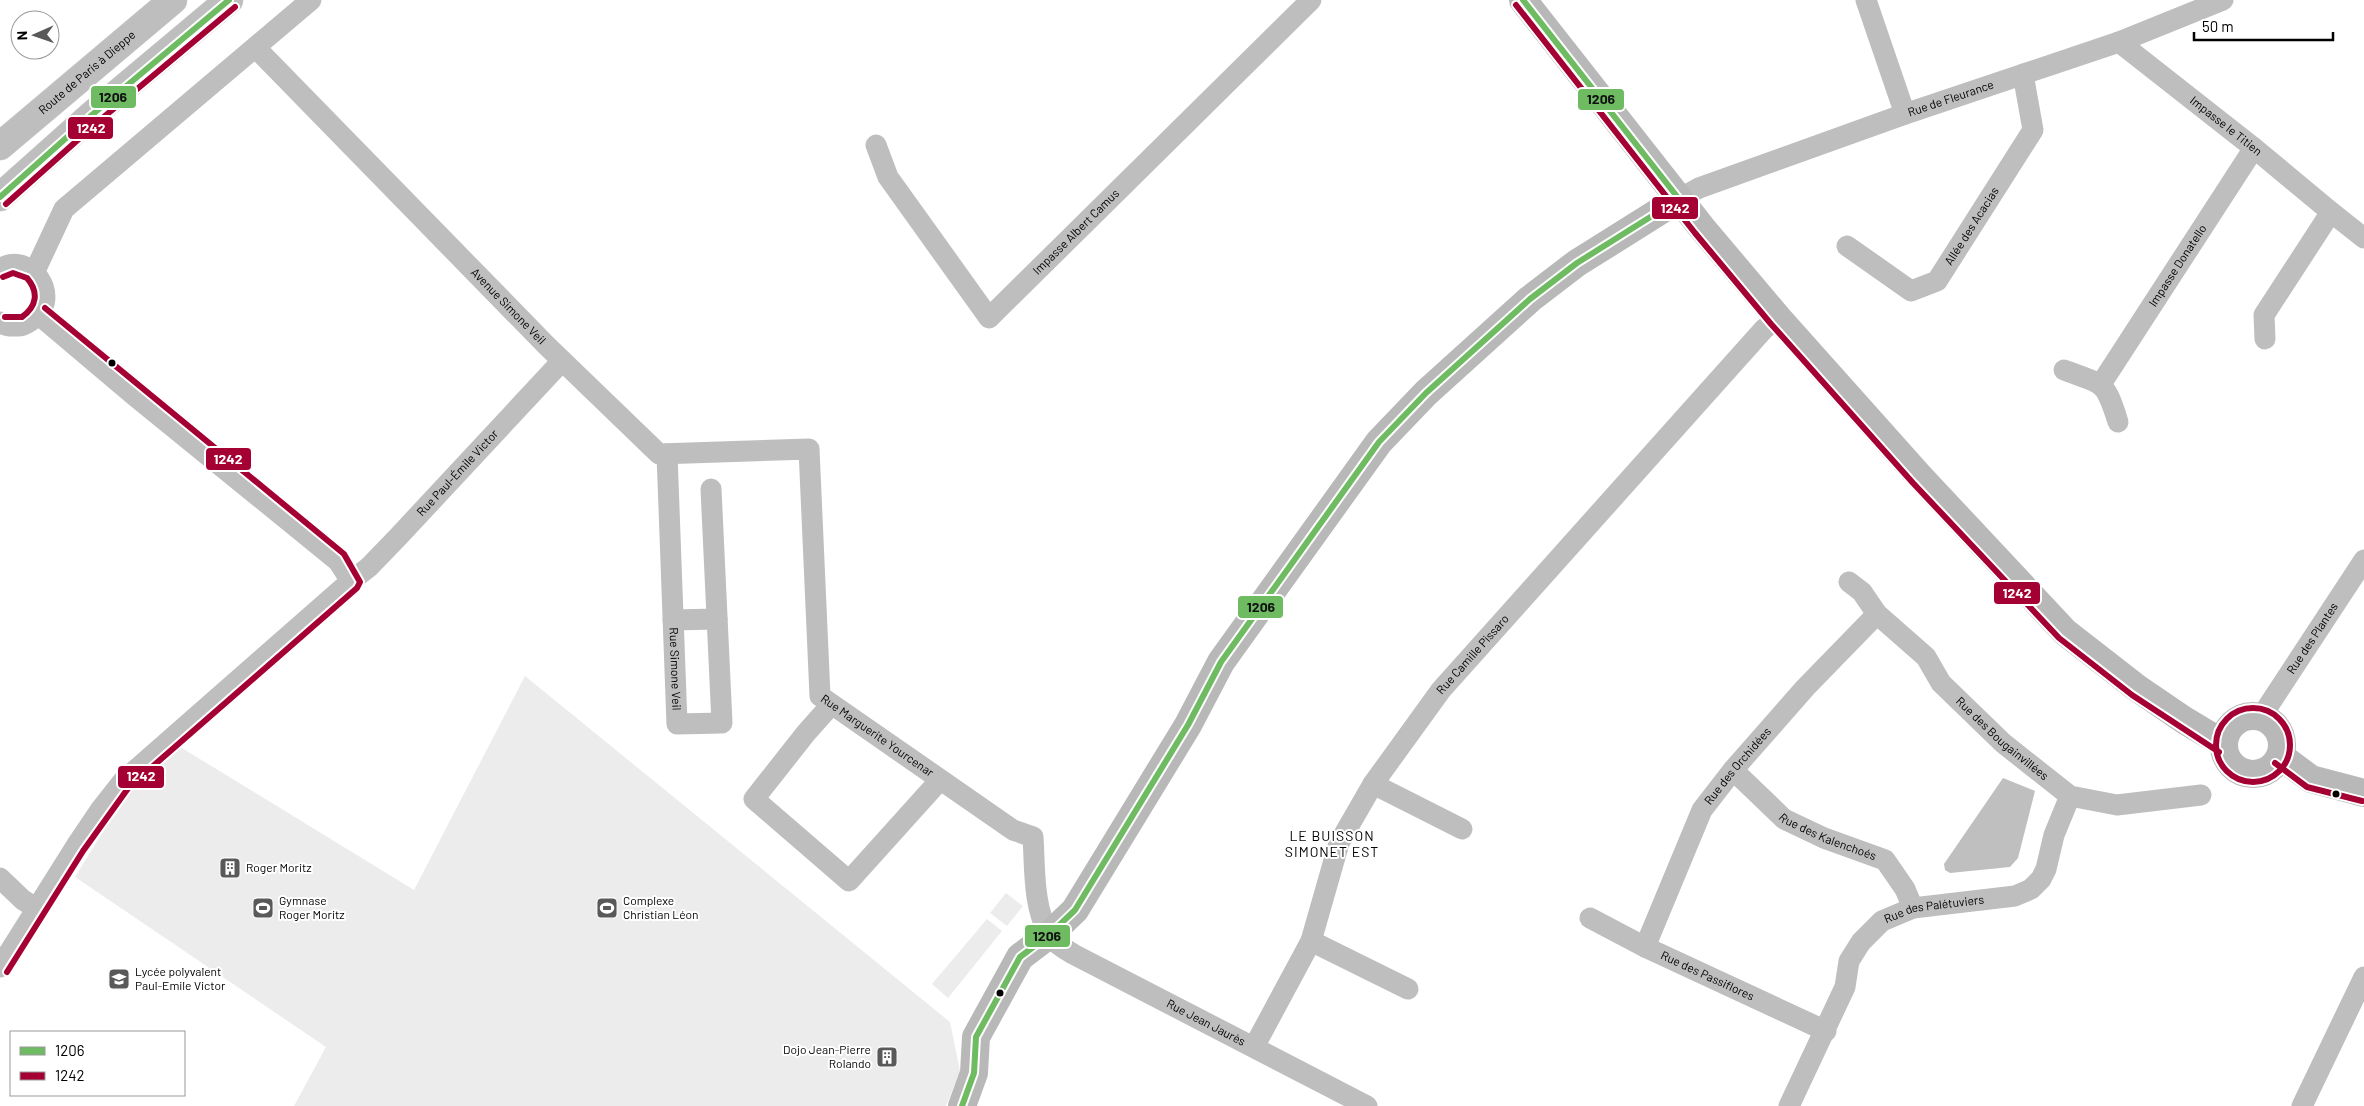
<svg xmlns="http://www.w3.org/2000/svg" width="2364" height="1106" viewBox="0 0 2364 1106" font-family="Barlow,sans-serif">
	<rect width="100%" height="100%" fill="#fff"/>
	<!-- green -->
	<g fill="#ececec">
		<polygon points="525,676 950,1022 960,1071 946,1106 294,1106 326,1047 75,877 126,794 177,745 414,890"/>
		<polygon points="1006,893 1023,906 1007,926 990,913"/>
		<polygon points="987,919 1002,931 948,998 932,984"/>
	</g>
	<!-- water -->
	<polygon fill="#bfbfbf" points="2003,778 2035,791 2018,858 2010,867 1950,873 1945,870 1944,864"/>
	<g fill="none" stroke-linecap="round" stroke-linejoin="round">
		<!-- primary casing -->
		<g stroke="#dbdbdb" stroke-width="29">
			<g id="primary">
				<path id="s16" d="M0,146L173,0"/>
				<polyline points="0,197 93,114 229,0"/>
			</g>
		</g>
		<!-- street -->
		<g stroke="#bebebe" stroke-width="21">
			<polyline points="1866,0 1905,114"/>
			<path id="s1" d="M2119,42L2254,148L2331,212L2264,315L2265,339"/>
			<path id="s2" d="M256,48L546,345L659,454L809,449L820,696L1013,830L1033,837C1035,868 1033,907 1049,934C1054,943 1065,949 1073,954L1367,1106"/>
			<path id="s3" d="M876,145L888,177L989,318L1311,0"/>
			<path id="s4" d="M1679,199L1699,188L1905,114L2119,42L2223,0"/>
			<polyline points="2331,212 2364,238"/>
			<path id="s5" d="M1847,246L1911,291L1937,281L2033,130L2023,74"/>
			<path d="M0,269C30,249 64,298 32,320C27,323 24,326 18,326C12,326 6,327 0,322"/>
			<polyline points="34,273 64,209 311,0"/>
			<path d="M2064,370C2104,385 2105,380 2118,422"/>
			<path id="s6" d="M2101,384L2254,148"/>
			<path id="s7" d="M667,454L677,724L722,723L711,489"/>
			<path id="s8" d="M351,581L369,567L398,537L562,361"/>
			<path id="s9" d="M1849,582L1862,592L1877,614L1926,657L1941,683L2003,743L2070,796L2117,805L2201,795"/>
			<polyline points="673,620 717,619"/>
			<polyline points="831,705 806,733 754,799 849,881 940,780"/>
			<path id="s10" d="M2261,717L2364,560"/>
			<path id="s11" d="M1733,770L1784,819L1824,838L1885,860L1905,889L1913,908"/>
			<polyline points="1373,784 1462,829"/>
			<polyline points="0,878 23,900 36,908"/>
			<path id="s12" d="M1590,918L1645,947L1826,1031"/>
			<polyline points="1311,941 1408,989"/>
			<path id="s13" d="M1645,947L1702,810L1733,770L1805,688L1877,614"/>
			<polyline points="0,967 76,846 101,809 123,781 351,581 338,561 135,396 39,315"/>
			<path id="s14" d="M1254,1047L1311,941L1339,843L1373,784L1441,690L1764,329L1778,318"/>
			<path id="s15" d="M1789,1106L1845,987L1849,961L1861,942L1882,921L1913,908L2015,896L2031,889L2041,879L2046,869L2054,835L2070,796"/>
			<polyline points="2302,1106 2364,977"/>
		</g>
		<!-- secondary -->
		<g stroke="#b8b8b8" stroke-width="28">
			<polyline points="1523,0 1702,228 1778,318 1920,477 2065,632 2137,688 2184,720 2224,744"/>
			<circle cx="2253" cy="745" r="29"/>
			<polyline points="2280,756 2311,779 2364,793"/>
			<polyline points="962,1106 974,1073 976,1037 1020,957 1049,935 1075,910 1188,725 1221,662 1379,442 1426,393 1530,299 1577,263 1679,199"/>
		</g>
		<!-- primary -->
		<use href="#primary" stroke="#bebebe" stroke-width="28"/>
		<!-- bus-1 casing -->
		<g stroke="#fff" stroke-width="10">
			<g id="bus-1">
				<polyline points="1523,0 1679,199"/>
				<polyline points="0,197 93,114 229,0"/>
				<polyline points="962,1106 974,1073 976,1037 1020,957 1049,935 1075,910 1188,725 1221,662 1379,442 1426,393 1530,299 1577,263 1679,199"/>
			</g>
		</g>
		<!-- bus-2 casing -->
		<g stroke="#fff" stroke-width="10">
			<g id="bus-2">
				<polyline points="1516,5 1695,233 1771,324 1913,483 2059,638 2132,695 2219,752"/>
				<polyline points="6,204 99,121 235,7"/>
				<path d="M3,277L13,273L27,278C39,292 37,306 22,317H5"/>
				<circle cx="2253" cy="745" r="37"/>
				<polyline points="2275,763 2307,787 2362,801"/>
				<polyline points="7,972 83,851 129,787 357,588 360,582 344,554 45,308"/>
			</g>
		</g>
		<!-- bus-1 -->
		<use href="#bus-1" stroke="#6ebb62" stroke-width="6"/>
		<!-- bus-2 -->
		<use href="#bus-2" stroke="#a50034" stroke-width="6"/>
	</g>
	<!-- icons -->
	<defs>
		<g id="building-square" transform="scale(1.125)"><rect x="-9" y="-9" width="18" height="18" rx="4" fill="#595959" stroke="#fff"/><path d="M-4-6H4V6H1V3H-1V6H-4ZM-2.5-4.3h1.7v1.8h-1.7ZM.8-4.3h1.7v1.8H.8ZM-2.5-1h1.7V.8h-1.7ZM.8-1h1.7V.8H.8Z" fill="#fff"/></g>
		<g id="stadium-square" transform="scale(1.125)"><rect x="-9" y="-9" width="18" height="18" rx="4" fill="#595959" stroke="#fff"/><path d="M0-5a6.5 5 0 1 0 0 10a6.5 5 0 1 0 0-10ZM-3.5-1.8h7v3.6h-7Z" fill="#fff"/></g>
		<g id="school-square" transform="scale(1.125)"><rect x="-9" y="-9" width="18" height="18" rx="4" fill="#595959" stroke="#fff"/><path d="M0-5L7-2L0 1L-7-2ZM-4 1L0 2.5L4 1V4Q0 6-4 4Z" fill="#fff"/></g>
	</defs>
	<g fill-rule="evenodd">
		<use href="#building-square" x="230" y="868"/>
		<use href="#stadium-square" x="263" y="908"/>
		<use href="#stadium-square" x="607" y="908"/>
		<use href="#school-square" x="119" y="979"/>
		<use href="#building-square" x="887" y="1057"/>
	</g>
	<!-- markers -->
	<g fill="#000" stroke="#fff" stroke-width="2">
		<circle cx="112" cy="363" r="4.5"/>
		<circle cx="2336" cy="794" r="4.5"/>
		<circle cx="1000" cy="993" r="4.5"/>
	</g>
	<g text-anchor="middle" stroke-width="4" stroke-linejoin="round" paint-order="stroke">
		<!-- street labels -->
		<g font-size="12" fill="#000" stroke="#fff">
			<text dy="4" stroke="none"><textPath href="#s16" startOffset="114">Route de Paris à Dieppe</textPath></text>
			<text dy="4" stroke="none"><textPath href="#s4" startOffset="290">Rue de Fleurance</textPath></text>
			<text dy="4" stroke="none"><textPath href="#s1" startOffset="136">Impasse le Titien</textPath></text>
			<text dy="4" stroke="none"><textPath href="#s5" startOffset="171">Allée des Acacias</textPath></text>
			<text dy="4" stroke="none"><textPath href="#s3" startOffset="330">Impasse Albert Camus</textPath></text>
			<text dy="4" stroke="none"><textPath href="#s6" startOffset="141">Impasse Donatello</textPath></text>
			<text dy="4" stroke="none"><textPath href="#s2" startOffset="361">Avenue Simone Veil</textPath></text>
			<text dy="4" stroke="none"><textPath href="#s8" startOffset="152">Rue Paul-Émile Victor</textPath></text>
			<text dy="4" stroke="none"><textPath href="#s10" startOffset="94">Rue des Plantes</textPath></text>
			<text dy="4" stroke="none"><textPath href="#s14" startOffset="454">Rue Camille Pissaro</textPath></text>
			<text dy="4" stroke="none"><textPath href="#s7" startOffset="215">Rue Simone Veil</textPath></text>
			<text dy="4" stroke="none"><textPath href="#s2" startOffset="1039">Rue Marguerite Yourcenar</textPath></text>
			<text dy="4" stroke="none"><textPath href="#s9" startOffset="221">Rue des Bougainvillées</textPath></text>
			<text dy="4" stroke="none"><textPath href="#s13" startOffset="205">Rue des Orchidées</textPath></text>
			<text dy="4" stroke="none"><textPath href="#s11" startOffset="118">Rue des Kalenchoés</textPath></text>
			<text dy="4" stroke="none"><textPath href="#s15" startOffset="264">Rue des Palétuviers</textPath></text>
			<text dy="4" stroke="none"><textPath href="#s12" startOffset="131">Rue des Passiflores</textPath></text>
			<text dy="4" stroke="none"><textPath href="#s2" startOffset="1506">Rue Jean Jaurès</textPath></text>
		</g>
		<!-- poi labels -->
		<g font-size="12" fill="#000" stroke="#fff" text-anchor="start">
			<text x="246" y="872">Roger Moritz</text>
			<text x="279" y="905">Gymnase<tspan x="279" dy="14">Roger Moritz</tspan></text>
			<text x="623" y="905">Complexe<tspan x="623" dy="14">Christian Léon</tspan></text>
			<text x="135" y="976">Lycée polyvalent<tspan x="135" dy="14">Paul-Emile Victor</tspan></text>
			<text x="871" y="1054" text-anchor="end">Dojo Jean-Pierre<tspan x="871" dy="14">Rolando</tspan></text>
		</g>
		<!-- neighbourhood labels -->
		<g font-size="14" letter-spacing="1" fill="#000" stroke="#fff">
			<text x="1332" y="841">LE BUISSON<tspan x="1332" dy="16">SIMONET EST</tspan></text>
		</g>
	</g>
	<g stroke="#fff" stroke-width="2">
		<rect x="90" y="85" width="47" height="24" rx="5" fill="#6ebb62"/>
		<rect x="1577" y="88" width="48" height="23" rx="5" fill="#6ebb62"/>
		<rect x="67" y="116" width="47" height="24" rx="5" fill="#a50034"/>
		<rect x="1651" y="196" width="48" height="24" rx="5" fill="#a50034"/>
		<rect x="205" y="447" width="47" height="24" rx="5" fill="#a50034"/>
		<rect x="1993" y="581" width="48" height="24" rx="5" fill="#a50034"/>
		<rect x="1237" y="595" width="47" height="24" rx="5" fill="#6ebb62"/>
		<rect x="117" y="765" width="48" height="24" rx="5" fill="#a50034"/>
		<rect x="1024" y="924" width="47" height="24" rx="5" fill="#6ebb62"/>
	</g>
	<g font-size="14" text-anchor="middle" font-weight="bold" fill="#fff">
		<text x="91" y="133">1242</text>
		<text x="1675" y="213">1242</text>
		<text x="228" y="464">1242</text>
		<text x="2017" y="598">1242</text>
		<text x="141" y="781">1242</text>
	</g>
	<g font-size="14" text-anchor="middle" font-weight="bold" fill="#111">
		<text x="113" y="102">1206</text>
		<text x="1601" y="104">1206</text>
		<text x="1261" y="612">1206</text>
		<text x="1047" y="941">1206</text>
	</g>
	<!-- legend -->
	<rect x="10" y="1031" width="175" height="65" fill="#ffffff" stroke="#999999"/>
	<rect x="20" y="1047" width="25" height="8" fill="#6ebb62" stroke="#999999"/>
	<text x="55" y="1056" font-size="15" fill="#000000">1206</text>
	<rect x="20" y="1072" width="25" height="8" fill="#a50034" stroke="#999999"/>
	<text x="55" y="1081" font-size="15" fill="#000000">1242</text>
	<!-- north arrow -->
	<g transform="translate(35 35) rotate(268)"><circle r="24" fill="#ffffff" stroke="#999999"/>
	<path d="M0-4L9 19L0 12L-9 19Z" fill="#595959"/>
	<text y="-8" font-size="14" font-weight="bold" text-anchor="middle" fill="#000000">N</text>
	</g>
	<!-- scale -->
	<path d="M2194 32v8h139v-8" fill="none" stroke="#000000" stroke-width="2.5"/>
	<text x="2202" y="32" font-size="15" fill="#000000" stroke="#ffffff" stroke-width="4" paint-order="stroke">50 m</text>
</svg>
